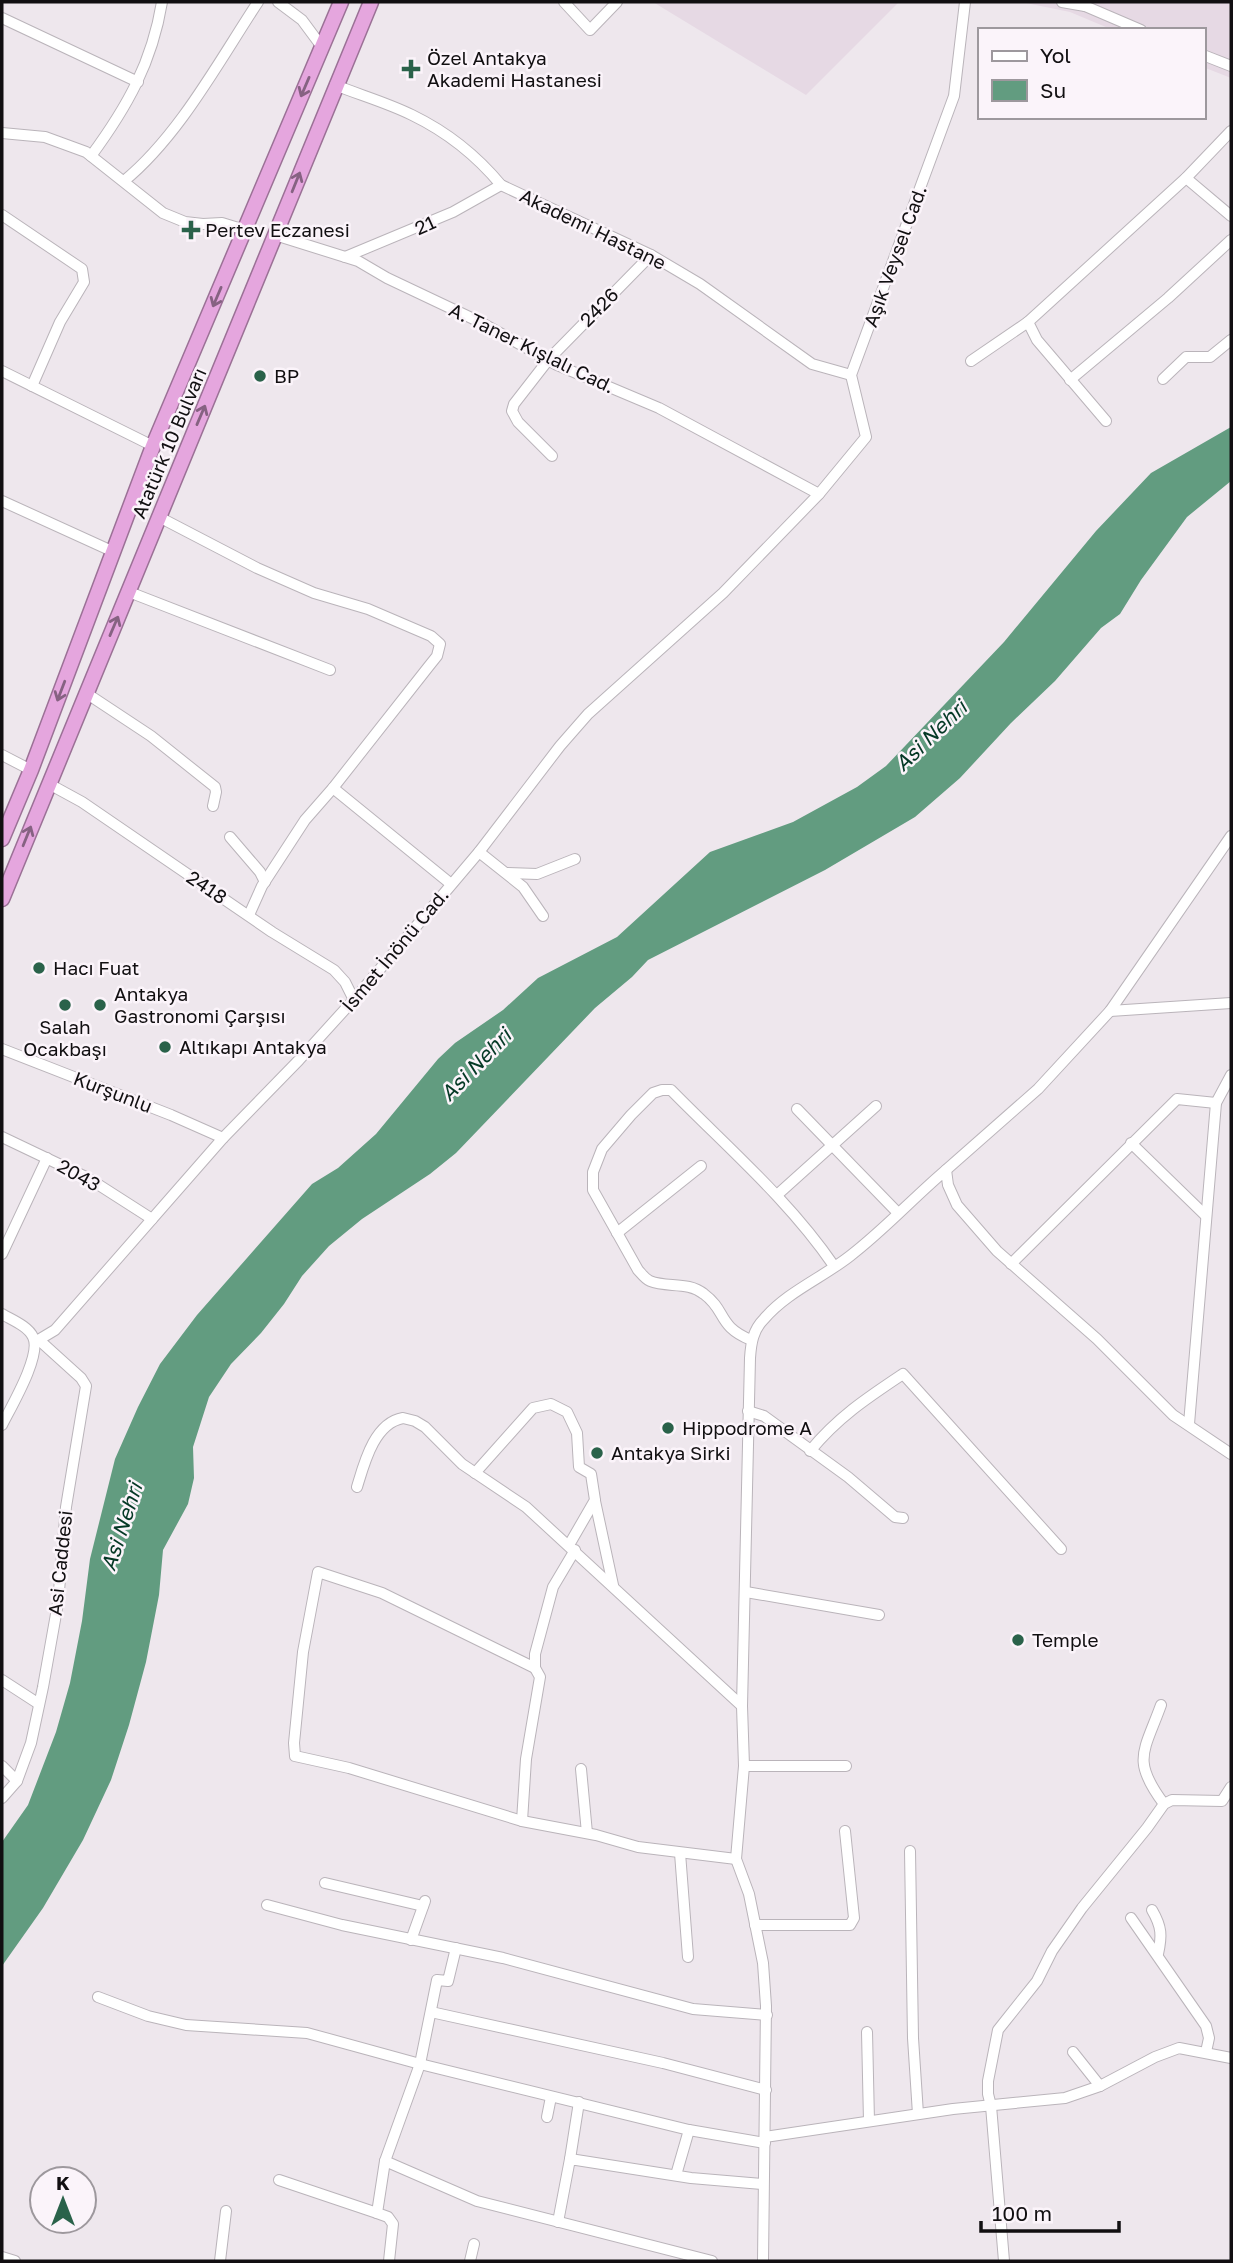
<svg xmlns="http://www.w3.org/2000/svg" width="1233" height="2263" viewBox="0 0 1233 2263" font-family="'Golos Text',sans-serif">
	<rect width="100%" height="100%" fill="#eee7ed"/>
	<!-- built -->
	<g fill="#e6d9e4">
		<polygon points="653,2 899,2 806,95"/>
		<polygon points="1021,2 1231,2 1231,78 1203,67 1203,30 1113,30 1070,12"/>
	</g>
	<!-- water -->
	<polygon fill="#629c80" points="1231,427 1231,481 1187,517 1141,580 1120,614 1101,628 1055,681 1011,723 960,778 915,817 825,870 648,960 632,977 595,1008 456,1153 430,1174 362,1219 329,1246 302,1276 284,1304 261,1333 231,1364 209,1397 193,1447 194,1478 188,1504 163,1550 159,1595 146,1662 129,1725 111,1780 83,1840 43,1908 2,1966 2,1842 28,1805 56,1732 70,1683 82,1621 90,1559 115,1459 138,1407 160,1364 197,1315 312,1184 338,1168 376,1134 438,1059 455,1043 503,1010 538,978 617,937 710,852 793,822 857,787 886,766 1004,642 1096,531 1151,473"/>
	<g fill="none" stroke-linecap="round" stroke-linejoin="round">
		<!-- minor casing -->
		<g stroke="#bab4ba" stroke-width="12">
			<g id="minor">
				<polyline points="278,2 302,20 322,47"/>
				<polyline points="564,2 590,30 617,2"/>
				<polyline points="1062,2 1085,6"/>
				<polyline points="1081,2 1085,6 1141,30"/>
				<polyline points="2,18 138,82"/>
				<polyline points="1203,55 1231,66"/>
				<path d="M335,85C360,95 388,103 412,115C445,131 477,156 501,185L651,255L700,284L812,364L851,375"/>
				<polyline points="2,133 45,137 86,152 163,213 185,222 203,224 222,223 245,230"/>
				<path d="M91,156C127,107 152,63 162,2"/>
				<polyline points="1186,178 1231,216"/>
				<path d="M124,181C179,136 219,61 258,2"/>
				<polyline points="2,215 82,269 84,282 60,322 32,386"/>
				<polyline points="275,235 358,261 387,278 482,323 557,365 659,408 819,494"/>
				<polyline points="345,257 453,212 501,185"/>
				<polyline points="971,361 1028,322"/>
				<polyline points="2,371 153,446"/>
				<polyline points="1163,379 1186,357 1210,357 1231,340"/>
				<polyline points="1070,380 1168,298 1231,240"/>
				<polyline points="1106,421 1037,340 1028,322 1186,178 1231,131"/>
				<polyline points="552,456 518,422 512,411 514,404 549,359 651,255"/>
				<polyline points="2,501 114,552"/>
				<polyline points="159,517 257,568 314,593 368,609 431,636 440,644 437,656 429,666 333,788 305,820 262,886 249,915"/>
				<polyline points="129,592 330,670"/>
				<polyline points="86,693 151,736 215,787 216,792 213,806"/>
				<polyline points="2,755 31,770"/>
				<polyline points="49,784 82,802 272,932 334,970 345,982 354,1000"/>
				<polyline points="333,788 451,884"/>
				<polyline points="230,837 260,872 265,882"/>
				<polyline points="479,852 523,887 543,916"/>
				<polyline points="507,873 537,874 575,859"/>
				<polyline points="1110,1011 1231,1003"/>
				<polyline points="2,1049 171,1115 223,1138"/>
				<polyline points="797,1109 898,1213"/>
				<polyline points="2,1137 88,1178 152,1219"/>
				<polyline points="1131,1143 1205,1215"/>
				<polyline points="946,1170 1038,1089 1110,1011 1231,836"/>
				<polyline points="777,1195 876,1106"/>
				<polyline points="617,1233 701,1166"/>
				<polyline points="2,1254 47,1158"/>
				<polyline points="1011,1264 1177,1099 1216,1103"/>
				<path d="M2,1314C12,1320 28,1326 33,1337C42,1355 11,1407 2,1425"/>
				<path d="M751,1340C717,1326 727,1311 704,1294C688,1281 667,1288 650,1281C645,1279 641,1273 638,1270L593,1190V1172L602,1149L631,1115L653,1093L662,1090H671C727,1147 789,1200 834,1266"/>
				<polyline points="35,1342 55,1330 223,1138 299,1060 358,995 479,852 560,746 588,714 723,593 819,494 866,437 851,375 954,96 965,2"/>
				<polyline points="748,1411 764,1416 848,1477 895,1517 903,1518"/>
				<polyline points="1189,1424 1216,1103 1231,1075"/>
				<path d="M810,1451C838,1417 867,1398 903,1374L1061,1549"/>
				<polyline points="475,1473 533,1408 551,1404 567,1412 577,1433 579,1467 591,1474 595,1500 569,1545"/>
				<path d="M357,1487C364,1464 374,1423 403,1418L415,1421L425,1427L462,1464L526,1507L742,1706"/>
				<polyline points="595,1501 613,1585"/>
				<polyline points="746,1592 879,1615"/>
				<polyline points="535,1668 382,1593 318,1572 303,1652 294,1743 295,1756 349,1768 522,1821 596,1835 638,1847 736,1859"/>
				<polyline points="2,1680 39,1704"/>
				<path d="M1161,1705C1144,1752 1131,1760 1164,1804"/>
				<polyline points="2,1766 17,1781"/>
				<polyline points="744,1766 846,1766"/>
				<polyline points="581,1769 587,1833"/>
				<polyline points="2,1798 17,1781 31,1743 43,1687 58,1603 66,1507 86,1386 81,1378 39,1340"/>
				<polyline points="522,1821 526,1759 540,1677 535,1668 535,1654 553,1587 575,1550"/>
				<polyline points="910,1851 913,2038 918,2114"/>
				<polyline points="680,1853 688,1957"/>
				<polyline points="325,1883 423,1906"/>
				<polyline points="267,1905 342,1925 503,1958 693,2009 767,2015"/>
				<path d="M1152,1910C1162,1927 1162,1936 1158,1954"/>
				<polyline points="1131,1918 1206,2026 1209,2038 1206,2052"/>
				<polyline points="755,1925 850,1925 854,1918 845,1831"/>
				<polyline points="411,1940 425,1901"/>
				<polyline points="98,1997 148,2016 186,2025 307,2033 420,2064 689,2130 765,2143"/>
				<polyline points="431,2012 663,2063 766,2090"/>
				<polyline points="867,2032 869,2121"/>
				<polyline points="1073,2052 1100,2086"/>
				<polyline points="547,2117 551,2097"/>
				<polyline points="765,2137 953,2109 1065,2098 1100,2086 1155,2057 1179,2048 1231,2058"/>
				<polyline points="570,2159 579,2102"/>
				<polyline points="385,2161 477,2201 712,2261"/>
				<polyline points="676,2175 689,2130"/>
				<polyline points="279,2180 377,2213"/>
				<polyline points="558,2222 570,2159 691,2178 762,2184"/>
				<polyline points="2,2257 15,2261"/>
				<polyline points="220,2261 226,2211"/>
				<polyline points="389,2261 393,2224 388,2217 377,2213 385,2161 420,2064 437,1980 448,1981 456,1948"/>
				<polyline points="470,2261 474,2244"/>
				<path d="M763,2261L766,2006L763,1963L749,1894L736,1859L744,1766L742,1706L750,1358C751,1343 753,1330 764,1319C787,1292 822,1278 850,1256C884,1230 913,1198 946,1170L948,1185L957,1205L997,1251L1097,1339L1173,1415L1231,1454"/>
				<polyline points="1004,2261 991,2106 988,2094 988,2081 998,2030 1037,1981 1052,1951 1082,1908 1147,1828 1164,1804 1172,1800 1222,1801 1231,1787"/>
			</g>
		</g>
		<!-- highway casing -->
		<g stroke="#9b7196" stroke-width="17">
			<g id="highway">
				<polyline points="2,839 31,770 153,446 341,2"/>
				<polyline points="2,899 371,2"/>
			</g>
		</g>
		<!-- minor -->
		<use href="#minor" stroke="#fff" stroke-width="10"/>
		<!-- highway -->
		<use href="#highway" stroke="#e5a6de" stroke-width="14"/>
	</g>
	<!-- one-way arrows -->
	<defs><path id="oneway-shaft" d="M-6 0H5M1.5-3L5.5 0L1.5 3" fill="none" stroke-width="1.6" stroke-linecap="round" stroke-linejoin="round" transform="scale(1.75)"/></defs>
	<g stroke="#866282">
		<use href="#oneway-shaft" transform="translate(305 87) rotate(113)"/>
		<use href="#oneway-shaft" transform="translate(296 182) rotate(-68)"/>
		<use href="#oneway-shaft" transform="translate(217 297) rotate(113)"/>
		<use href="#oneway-shaft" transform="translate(201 415) rotate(-67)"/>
		<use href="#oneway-shaft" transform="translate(114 626) rotate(-67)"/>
		<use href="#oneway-shaft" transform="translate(61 691) rotate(111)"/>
		<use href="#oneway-shaft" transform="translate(27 836) rotate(-68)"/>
	</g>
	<!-- markers -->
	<g fill="#2a624a" stroke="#fbf4fa" stroke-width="2.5">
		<path d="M407.5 58.5h7v7h7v7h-7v7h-7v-7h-7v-7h7z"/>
		<path d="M187.5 219.5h7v7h7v7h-7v7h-7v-7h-7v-7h7z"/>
		<circle cx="260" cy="376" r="7"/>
		<circle cx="39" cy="968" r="7"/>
		<circle cx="65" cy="1005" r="7"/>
		<circle cx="100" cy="1005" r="7"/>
		<circle cx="165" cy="1047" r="7"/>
		<circle cx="668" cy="1428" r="7"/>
		<circle cx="597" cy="1453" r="7"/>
		<circle cx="1018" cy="1640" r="7"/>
	</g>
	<g text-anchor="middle" stroke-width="5" stroke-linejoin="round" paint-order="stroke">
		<!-- poi labels -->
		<g font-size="19" fill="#110f11" stroke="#fbf4fa" text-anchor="start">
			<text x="427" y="65">Özel Antakya<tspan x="427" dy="22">Akademi Hastanesi</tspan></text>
			<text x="205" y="237">Pertev Eczanesi</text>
			<text x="274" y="383">BP</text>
			<text x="53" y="975">Hacı Fuat</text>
			<text x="114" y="1001">Antakya<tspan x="114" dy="22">Gastronomi Çarşısı</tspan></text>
			<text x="65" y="1034" text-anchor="middle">Salah<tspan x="65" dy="22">Ocakbaşı</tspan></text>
			<text x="179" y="1054">Altıkapı Antakya</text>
			<text x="682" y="1435">Hippodrome A</text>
			<text x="611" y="1460">Antakya Sirki</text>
			<text x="1032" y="1647">Temple</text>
		</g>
		<!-- street labels -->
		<g font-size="19" fill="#110f11" stroke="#fbf4fa">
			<text transform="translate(425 225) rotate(-24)" y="7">21</text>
			<text transform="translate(593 229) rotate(26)" y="7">Akademi Hastane</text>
			<text transform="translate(895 256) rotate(-70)" y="7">Aşık Veysel Cad.</text>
			<text transform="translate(599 307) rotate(-45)" y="7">2426</text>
			<text transform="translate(532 348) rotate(26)" y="7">A. Taner Kışlalı Cad.</text>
			<text transform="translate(169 443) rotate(-67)" y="7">Atatürk 10 Bulvarı</text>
			<text transform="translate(207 887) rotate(34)" y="7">2418</text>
			<text transform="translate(395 950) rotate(-50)" y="7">İsmet İnönü Cad.</text>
			<text transform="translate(113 1092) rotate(21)" y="7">Kurşunlu</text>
			<text transform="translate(79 1175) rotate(29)" y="7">2043</text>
			<text transform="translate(60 1563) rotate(-84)" y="7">Asi Caddesi</text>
		</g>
		<!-- water labels -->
		<g font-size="21" font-style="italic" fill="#053926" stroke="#fbf4fa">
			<text transform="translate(931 736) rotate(-44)" y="7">Asi Nehri</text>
			<text transform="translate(476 1065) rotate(-46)" y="7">Asi Nehri</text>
			<text transform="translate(122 1527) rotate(-72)" y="7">Asi Nehri</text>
		</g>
	</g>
	<!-- border -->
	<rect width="1233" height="2263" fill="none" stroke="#110f11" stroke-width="7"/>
	<!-- legend -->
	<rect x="978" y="28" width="228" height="91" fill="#fbf4fa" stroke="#9d989d" stroke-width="2"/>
	<rect x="992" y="51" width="35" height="10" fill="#ffffff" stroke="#9d989d" stroke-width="2"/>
	<text x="1040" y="63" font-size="21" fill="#110f11">Yol</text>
	<rect x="992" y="80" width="35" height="21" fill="#629c80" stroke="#9d989d" stroke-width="2"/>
	<text x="1040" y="98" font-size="21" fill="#110f11">Su</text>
	<!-- north arrow -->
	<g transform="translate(63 2200)"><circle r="33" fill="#fbf4fa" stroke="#9d989d" stroke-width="2"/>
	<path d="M0-5L12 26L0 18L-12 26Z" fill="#2a624a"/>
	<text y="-10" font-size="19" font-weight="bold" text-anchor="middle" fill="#110f11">K</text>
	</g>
	<!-- scale -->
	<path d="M981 2221v10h138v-10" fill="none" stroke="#110f11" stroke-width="3.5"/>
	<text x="992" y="2221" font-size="21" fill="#110f11" stroke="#fbf4fa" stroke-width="5" paint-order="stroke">100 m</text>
</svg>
